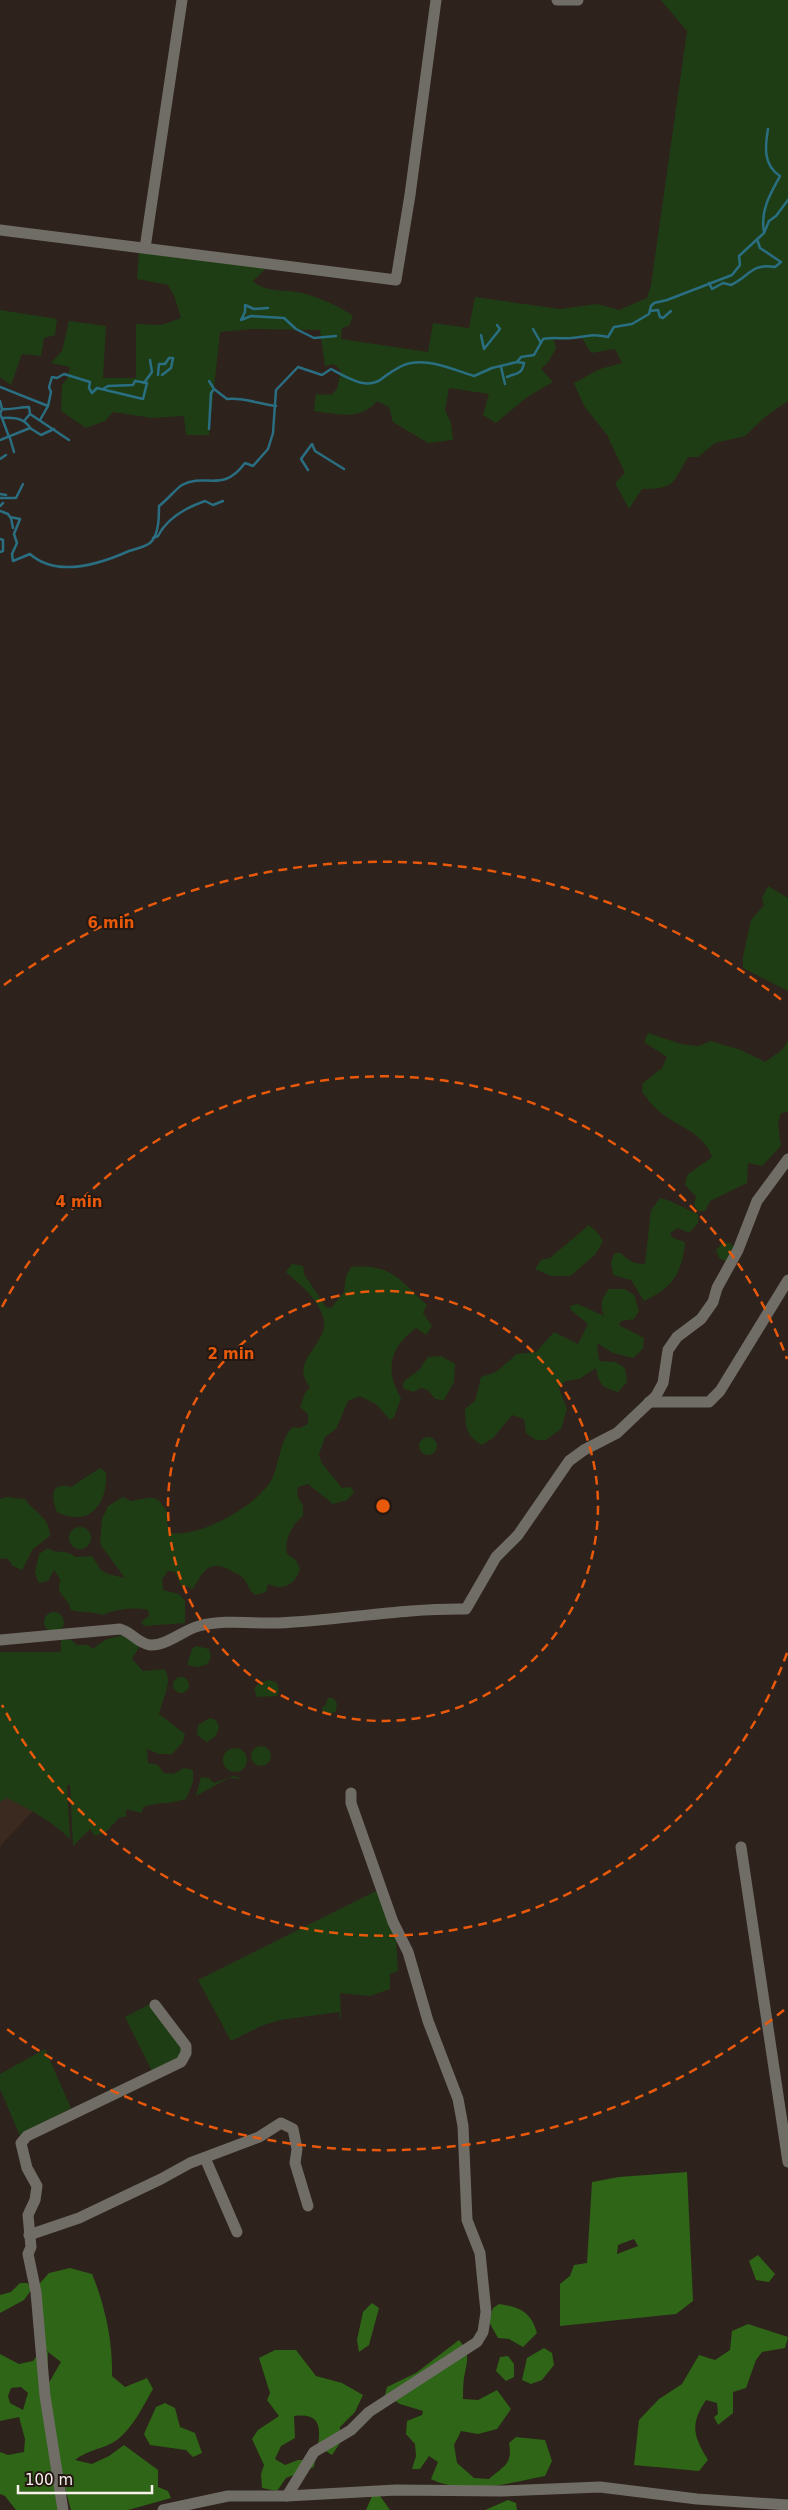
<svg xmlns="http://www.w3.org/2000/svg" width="788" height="2510" viewBox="0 0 788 2510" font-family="'DejaVu Sans',sans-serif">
	<rect width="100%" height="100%" fill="#2e221c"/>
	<!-- built -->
	<polygon fill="#3b2a20" points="6,1798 33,1811 1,1845 0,1850 0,1802"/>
	<!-- green -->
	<g fill="#1f3d14">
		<path d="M661,0H788V401L765,417L745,436L715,443L698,457H688C672,484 675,489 642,489L629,509L615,483L625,473L607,435L584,406L574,383L600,369L622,363L615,349L591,353L582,338L554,340L556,348L549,361L541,369L553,382L527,397L496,423L483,415L489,394L449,388L445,410L451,423L453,440L428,443L393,422L389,407L377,401C361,421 337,414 314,411L316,394L331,395L337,389L341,371L334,364L325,366L320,330L252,329L220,332L209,435H186L184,416L152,418L113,412L105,421L86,428L61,411L62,385L67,379L70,367L51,363L62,351L69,321L106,326L103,378H136V324L162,325L181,318L175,298L168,285L137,279L139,252L266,268L253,281C265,293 285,289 302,293C318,297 339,306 353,316L349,326L342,328L341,339L428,352L433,323L469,328L475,297L560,309L597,304L619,310L647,298L651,285L687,31Z"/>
		<polygon points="0,310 57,319 55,335 44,338 41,356 22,354 11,385 0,377"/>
		<polygon points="768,886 788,898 788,991 743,968 743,957 751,920 764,905 762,898"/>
		<path d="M648,1033L681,1044L698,1046L711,1041L741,1050L765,1062L782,1050L788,1041V1112L781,1113L778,1124L781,1146L762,1166L748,1163L747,1183L710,1201L705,1211H698L694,1205L696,1196L685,1185L687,1175L712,1157C704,1133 679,1127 661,1113C654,1108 648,1099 642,1092L643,1083L662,1068L667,1057L644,1042Z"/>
		<path d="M660,1198C674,1201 684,1209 698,1214V1223L689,1233L678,1228L670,1233L673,1238L685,1242C682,1274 673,1287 644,1301L631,1280L613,1275L611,1262L615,1253H621C628,1261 635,1264 645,1264L651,1210Z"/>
		<polygon points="589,1225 597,1232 603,1241 595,1255 570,1276 551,1276 535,1269 541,1260 550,1258"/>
		<polygon points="723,1242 730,1243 737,1249 727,1262 719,1258 716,1250"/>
		<path d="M292,1264L303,1266L304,1274L326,1307L331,1308L344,1292L346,1276L351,1267C393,1264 398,1279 427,1305L423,1313L432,1326L426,1335L416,1328C390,1347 384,1370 401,1398L394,1417L390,1420L377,1405L360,1396L348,1401L336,1429L325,1437L319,1454L321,1462L342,1488L351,1487L354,1492L347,1500L333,1504L308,1484L298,1487L297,1495L303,1506V1516C292,1525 284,1539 287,1554L296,1560L300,1569C295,1585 284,1591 268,1584L266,1592L256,1595C246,1589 249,1583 242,1577C239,1574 232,1572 228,1569C209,1559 202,1573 193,1589L181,1585L175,1572L168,1571L162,1579L163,1590L179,1594L185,1601V1623L144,1626L141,1622L149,1616L148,1610C131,1607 117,1609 102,1615C92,1611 82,1613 71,1610L69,1604L59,1591L60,1579L54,1570L48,1581L39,1583L35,1573L39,1554L48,1548C57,1555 63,1548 76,1557L92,1556L101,1570L108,1574L125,1578L100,1544L102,1519L108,1506L123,1497L131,1501C153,1498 155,1492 168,1513L167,1523L171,1533C202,1537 257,1506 272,1479C279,1464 281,1436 293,1427L300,1428L308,1424V1414L300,1407L305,1393L310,1387C287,1360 332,1343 323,1317C317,1297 300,1285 286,1272Z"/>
		<path d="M609,1289H625L634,1295L639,1311L634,1319L621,1321L619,1325L644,1338L643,1349L633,1358L613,1353L597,1343L599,1361L615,1362L625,1368L627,1382L618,1392C601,1387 599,1384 596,1368L579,1379L565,1381L559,1388L567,1409L561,1429L546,1440H536L526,1433L524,1419L512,1415L493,1438L482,1445C465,1435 466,1427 465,1409L475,1401L481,1377L496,1372L517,1354L536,1352L554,1332L578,1344L588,1324L571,1310L570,1306L578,1304L604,1316C600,1304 601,1299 609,1289Z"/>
		<polygon points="441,1356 455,1364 454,1382 444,1400 435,1399 428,1390 421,1388 413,1392 403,1388 404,1381 419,1370 428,1357"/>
		<circle cx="428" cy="1446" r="9"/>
		<path d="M100,1468L106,1472C108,1503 90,1528 57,1512C51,1497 50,1481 71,1487Z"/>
		<path d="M7,1497L25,1499C34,1513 50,1517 50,1536L33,1549L22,1570L13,1566L7,1558L0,1559V1499Z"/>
		<circle cx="80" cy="1538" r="11"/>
		<circle cx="54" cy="1622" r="10"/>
		<path d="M134,1634L142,1642L132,1659L143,1671L164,1669C174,1680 162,1700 159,1714L185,1734L183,1742L172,1754H159L147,1749L148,1763L158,1765L164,1773L173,1774L184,1768L193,1770V1782L186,1799C171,1804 158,1802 143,1807L142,1813L126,1809V1817H120L106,1832L95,1836L90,1829L73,1846L70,1785H67L70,1839C52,1821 29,1809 7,1798L0,1802V1652H57L61,1651V1640H71L77,1645H88L93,1649C105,1637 118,1636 134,1634Z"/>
		<polygon points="196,1646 209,1649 211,1656 208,1664 198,1667 187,1665 192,1649"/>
		<circle cx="181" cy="1685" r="8"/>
		<polygon points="269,1680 277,1683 279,1690 277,1696 257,1697 254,1689 258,1684"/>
		<polygon points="328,1698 333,1698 337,1703 336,1711 329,1715 323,1712 322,1707 325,1706"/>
		<polygon points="210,1718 216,1720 219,1727 216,1736 207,1742 197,1735 198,1725"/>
		<circle cx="261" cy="1756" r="10"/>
		<circle cx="235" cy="1760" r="12"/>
		<polygon points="234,1776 243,1779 229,1778 196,1796 201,1777 209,1778 214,1783"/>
		<polygon points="376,1891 395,1919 398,1971 390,1974 390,1989 370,1996 340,1993 341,2022 339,2012 280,2020 261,2026 231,2041 198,1980"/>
		<path d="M152,2003L192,2051C189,2066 168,2071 155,2077L125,2017Z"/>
		<polygon points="45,2049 71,2108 20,2136 0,2089 0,2074"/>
	</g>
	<!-- forest -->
	<g fill="#2e6516" fill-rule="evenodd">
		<path d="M687,2172L693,2301L676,2314L560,2326V2284L570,2276L574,2265L587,2263L592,2182L619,2177ZM634,2239L638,2246L617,2254L618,2245Z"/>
		<polygon points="758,2255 775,2274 769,2282 756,2280 749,2261"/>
		<path d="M70,2268L92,2274C105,2305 113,2342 112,2376L125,2387L147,2378L153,2389C143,2406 133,2428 117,2440C104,2449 89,2449 75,2460L92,2464L109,2456L124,2445L158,2470V2487L168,2491L171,2498L128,2510H71L64,2485L66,2510H16L5,2496L0,2494V2452L8,2455L24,2452L25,2439L19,2417L0,2421V2354L19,2364L33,2361L40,2351L48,2352L38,2343L40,2283L49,2273ZM48,2352L61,2362L47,2386ZM21,2387L28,2393L23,2410L10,2403L8,2396L11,2388Z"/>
		<polygon points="20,2283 27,2283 32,2289 24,2300 0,2313 0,2295 11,2292"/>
		<polygon points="372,2303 379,2308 369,2345 359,2352 357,2340 363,2312"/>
		<path d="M499,2304C520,2307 531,2312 537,2333L523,2347L509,2339L498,2338L489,2322L493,2308Z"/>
		<path d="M748,2324L788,2337L785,2348L762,2352L756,2360L746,2388L733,2392V2413L718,2425L714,2417L718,2414L717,2403L706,2400C690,2424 693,2436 708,2460L699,2471L634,2465L639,2420L659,2399L682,2384L699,2355L715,2360L730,2350L732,2331Z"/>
		<path d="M459,2340C471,2354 467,2361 464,2378C463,2385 463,2392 463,2399L478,2400L497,2390L511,2409L497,2429L478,2434L461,2431L454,2445L457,2463L474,2478L489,2479C504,2466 513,2464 509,2443L516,2437L545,2440L552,2461L545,2476C509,2483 466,2496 431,2479L438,2462L429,2456L420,2469H412L416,2456L415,2444L406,2434L407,2421L422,2415L423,2411L400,2404L385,2395L387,2387L416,2373Z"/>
		<polygon points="544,2348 552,2353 554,2365 542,2380 531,2384 522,2380 527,2358"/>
		<path d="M275,2350H296L316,2376L342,2383L363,2395L355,2412L340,2427V2443L332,2455L318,2446C321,2425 319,2413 294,2416L295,2438L281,2446L275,2459L285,2465L298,2460H315L314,2467L286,2478L277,2491L262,2488L261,2474L264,2465L252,2439L258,2430L279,2416L267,2400L270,2393L259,2358Z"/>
		<polygon points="508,2356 514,2364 514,2377 506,2381 496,2371 500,2357"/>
		<polygon points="165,2403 175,2408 180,2427 195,2433 202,2453 193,2457 186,2450 150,2445 144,2434 156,2407"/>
		<polygon points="372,2496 380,2496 390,2510 366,2510"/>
		<polygon points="508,2500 516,2503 517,2510 485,2510"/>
	</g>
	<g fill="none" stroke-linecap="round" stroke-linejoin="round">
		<!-- stream -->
		<g stroke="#2a6e82" stroke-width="2.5">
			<path d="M764,232C760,211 770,194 780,176C763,165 765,147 768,129"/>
			<path d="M709,283L712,289L723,283L731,285C750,276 751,263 775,267L781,262L760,248L757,239"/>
			<polyline points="268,308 254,309 245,305 245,312 241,320 251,316 284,318 296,329 314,338 336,336"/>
			<polyline points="650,311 658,310 660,317 663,318 671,311"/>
			<polyline points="533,329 541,343"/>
			<polyline points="481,335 484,349 500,329 497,325"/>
			<polyline points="501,367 505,384"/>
			<polyline points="158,375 159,364 165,364 169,358 173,358 171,368 162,375"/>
			<path d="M507,377C516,373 522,375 524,363L517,362"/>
			<path d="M209,381L214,389L227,399C243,397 259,404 276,406"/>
			<polyline points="144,383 152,372 150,360"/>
			<polyline points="0,387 48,406 51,392 49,387 52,377 57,378 64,374 90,382 89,388 92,393 97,388 143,399 147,383 135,381 133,385 108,386 103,389"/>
			<polyline points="0,401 2,409"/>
			<path d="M0,414L2,409C12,410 19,407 29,407L30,414"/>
			<path d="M0,414L2,418C13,417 25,418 30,428"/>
			<polyline points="2,418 9,437"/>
			<polyline points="40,420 48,406"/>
			<polyline points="24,421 30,414 69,440"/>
			<polyline points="209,429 211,393 214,389"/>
			<polyline points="10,438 14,452"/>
			<polyline points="0,440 30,428 41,435 54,429"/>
			<polyline points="0,459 6,455"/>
			<polyline points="308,470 301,459 312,444 315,451 344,469"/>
			<polyline points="0,494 6,495"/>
			<polyline points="0,498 16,498 23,484"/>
			<polyline points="0,506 3,503"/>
			<path d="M0,511L8,514L10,517L20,519L14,534L17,543L12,554L13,561L30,554C57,578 100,564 129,551C135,549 145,547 150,543C159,535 159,517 159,506C165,502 178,487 182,485C206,472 222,494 245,463L253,466L268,449L273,433L276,390L298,367L322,375L331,369C346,377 368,392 384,377C391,372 402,364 411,363C432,359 454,370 474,376L492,368L517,362L521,357L534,355L543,339C553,337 562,339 572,338C589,337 589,333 608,337L614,327L632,324L649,314L651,306L654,303L667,300L732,275L740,265L739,256L764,233L769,221L776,216L788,200"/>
			<polyline points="11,518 13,528"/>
			<path d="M153,538L158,536C167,518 185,508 205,501L213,505L223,501"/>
			<polyline points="0,539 3,540 3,551 0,552"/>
		</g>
		<!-- minor -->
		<g stroke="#706d67" stroke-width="11">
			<polyline points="557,0 578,0"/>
			<polyline points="0,230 396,280 410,195 436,0"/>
			<polyline points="145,248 182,0"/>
			<polyline points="649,1402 709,1402 720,1391 788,1280"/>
			<path d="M0,1640L120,1629C132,1632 137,1643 150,1645C167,1646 183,1630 199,1626C225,1619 253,1624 279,1623C342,1620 403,1608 466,1609L496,1557L518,1535L569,1461L584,1450L617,1433L656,1396L663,1383L668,1350L677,1337L701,1319L713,1302L717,1288L738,1250L757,1201L788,1159"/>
			<polyline points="741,1847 788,2162"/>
			<polyline points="205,2158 237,2232"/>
			<polyline points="29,2235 79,2218 161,2179 190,2163 259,2137 281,2123 293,2129 297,2149 295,2163 308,2206"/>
			<polyline points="287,2496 314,2452 351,2430 369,2412 477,2342 483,2332 486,2312 480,2253 467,2220 463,2126 458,2099 428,2021 408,1952 393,1922 351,1803 351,1793"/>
			<polyline points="63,2510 45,2396 36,2292 28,2254 31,2247 28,2215 35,2200 37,2186 27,2168 21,2143 27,2136 181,2062 186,2053 186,2046 155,2005"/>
			<polyline points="163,2510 228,2496 287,2496 396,2490 501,2491 600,2487 697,2499 788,2505"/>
		</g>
	</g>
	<!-- distance rings -->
	<g fill="none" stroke="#e8590c" stroke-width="2.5" stroke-dasharray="9 6">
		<circle cx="383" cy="1506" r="215"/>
		<path d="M787 1653A430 430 0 0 1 2 1705M2 1307A430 430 0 0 1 787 1359"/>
		<path d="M784 2010A644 644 0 0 1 4 2027M4 985A644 644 0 0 1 784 1002"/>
	</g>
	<circle cx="383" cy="1506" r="8" fill="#e8590c" stroke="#241912" stroke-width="2.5"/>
	<g font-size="15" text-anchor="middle" font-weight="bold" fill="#e8590c" stroke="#241912" stroke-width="4" stroke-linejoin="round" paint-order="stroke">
		<text x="111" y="928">6 min</text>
		<text x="79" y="1207">4 min</text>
		<text x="231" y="1359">2 min</text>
	</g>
	<!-- scale -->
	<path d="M18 2485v8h134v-8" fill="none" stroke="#f9f1ed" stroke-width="2.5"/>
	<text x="25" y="2485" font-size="15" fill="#f9f1ed" stroke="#241912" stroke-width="4" paint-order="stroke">100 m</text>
</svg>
